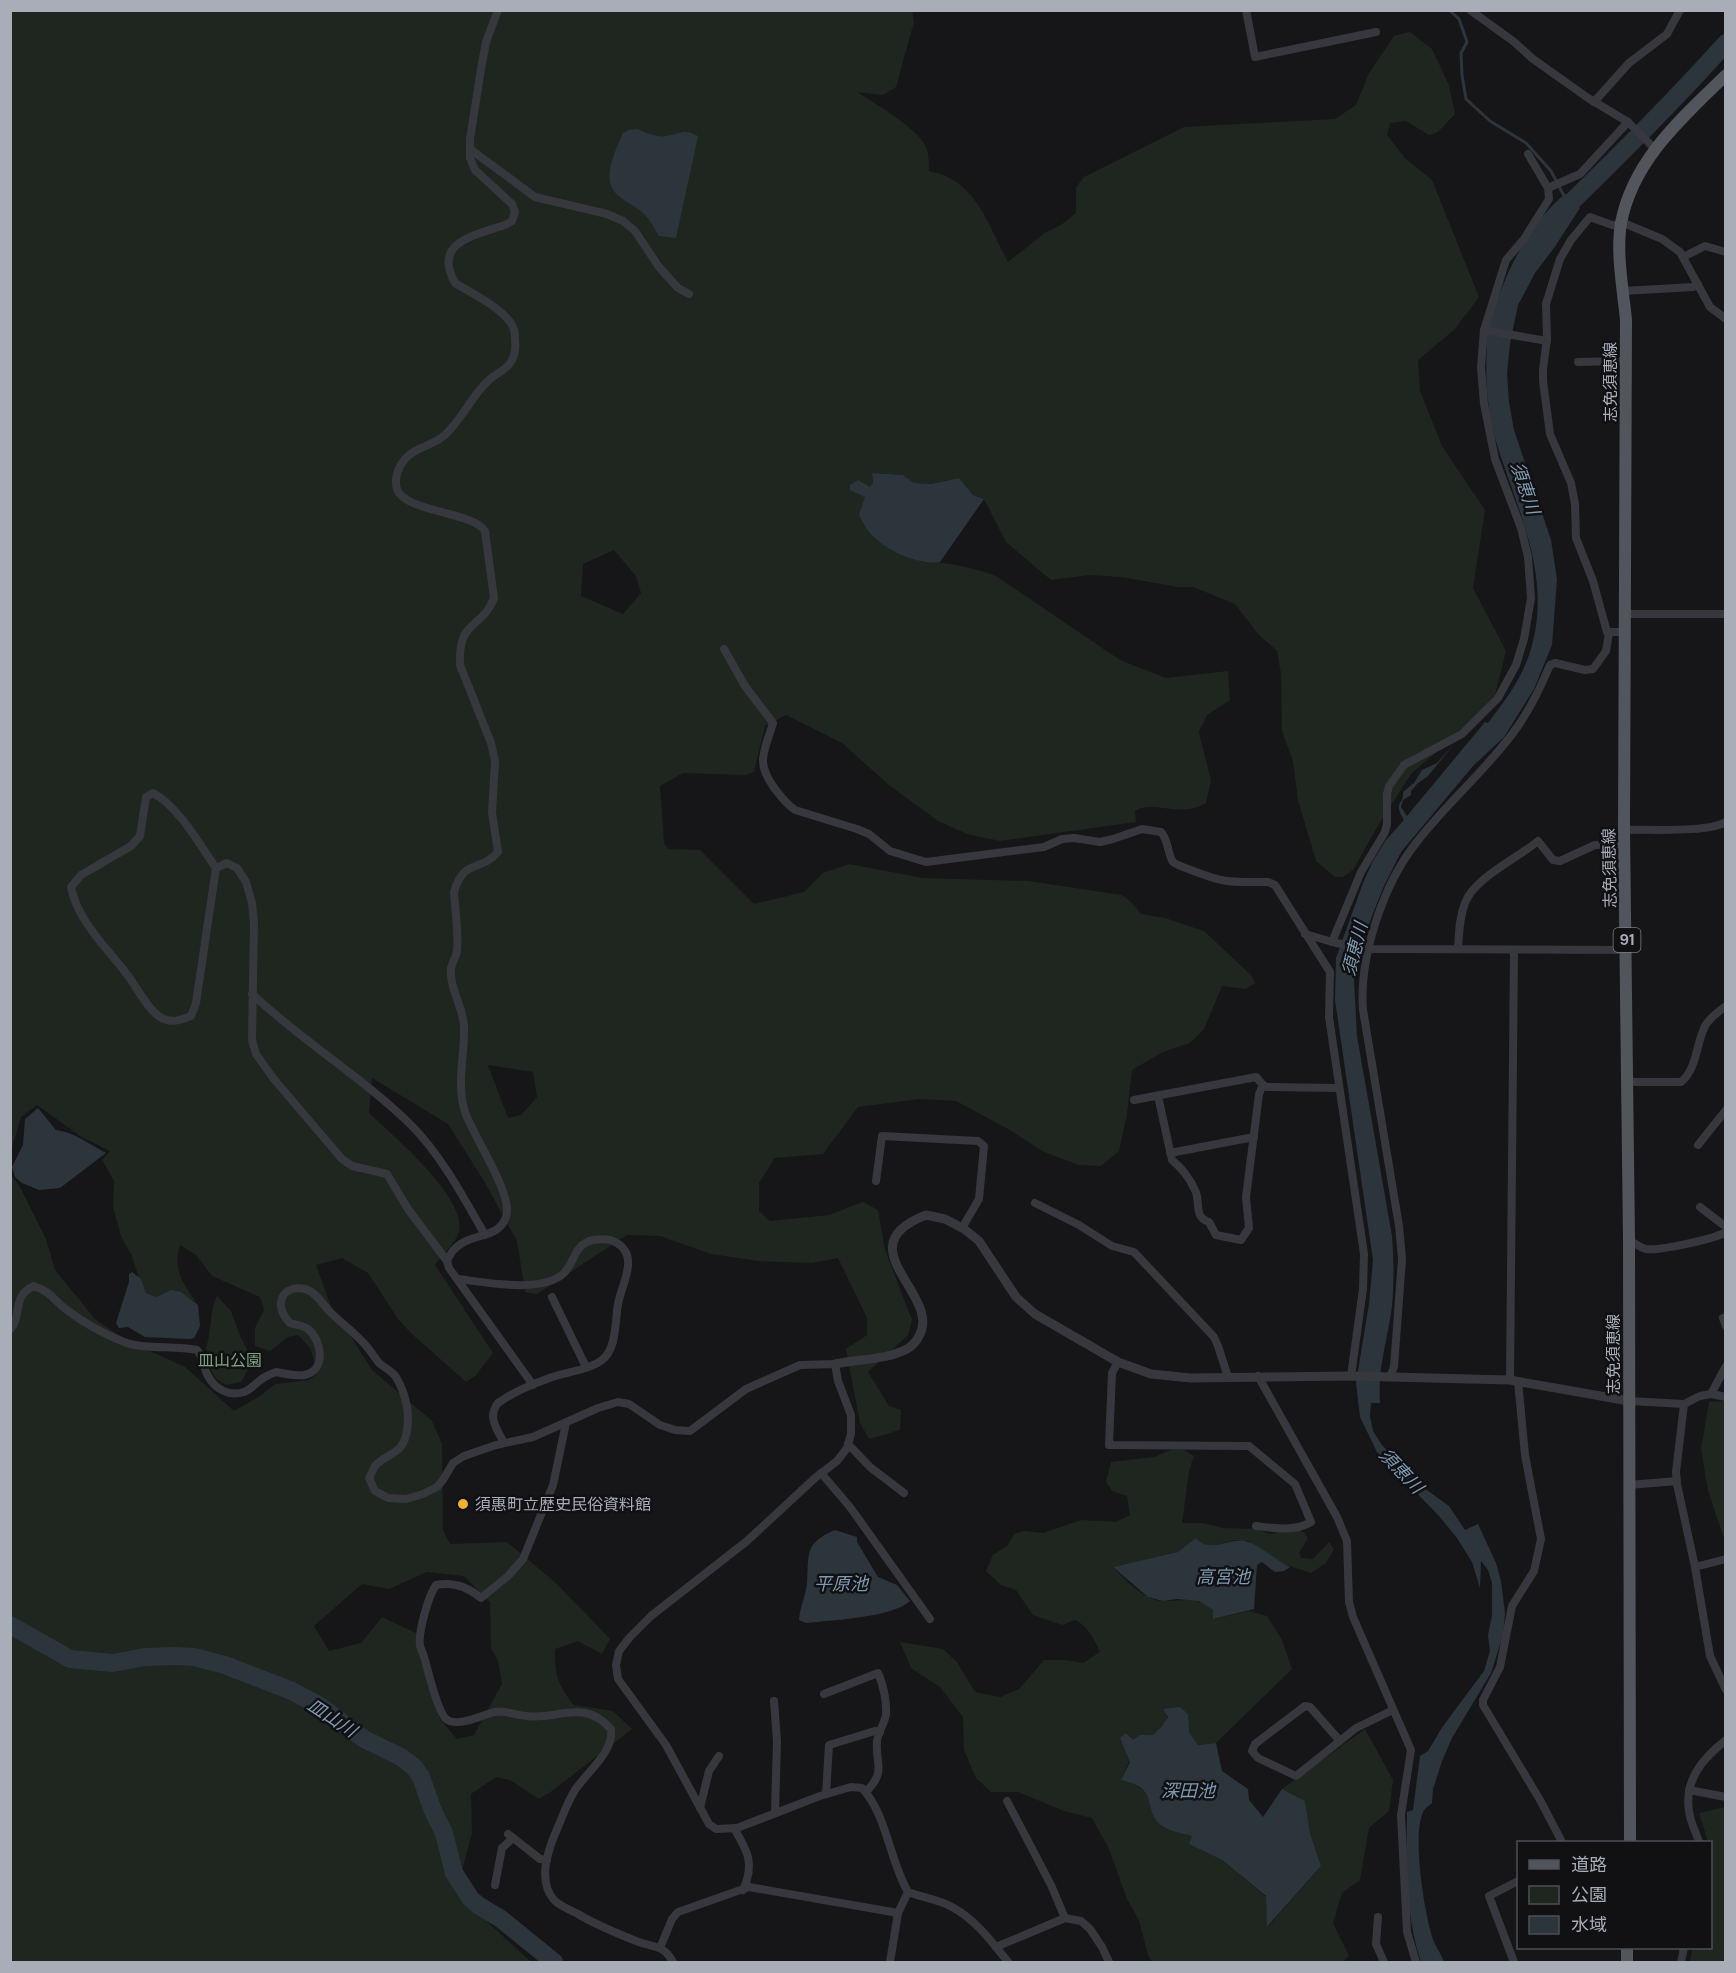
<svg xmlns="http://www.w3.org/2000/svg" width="1736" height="1973" viewBox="0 0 1736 1973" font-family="'DM Sans','Noto Sans JP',sans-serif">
	<rect width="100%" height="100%" fill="#161618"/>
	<!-- green -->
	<g fill="#1e261f" fill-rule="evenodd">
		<path d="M11,11H912L914,22L896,87L883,95L857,92C874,103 919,129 926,147C929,154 929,164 929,171C977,180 987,224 1008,262L1046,232L1061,225L1076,213V187L1084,177L1184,127L1335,119L1356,105L1369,73L1394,36L1410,32L1432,49L1449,85L1455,114L1438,132L1429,135L1406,121L1390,123L1387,135L1405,158L1432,180L1479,297L1455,329L1418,360L1420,391L1442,446L1485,510L1473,588L1506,651L1495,695L1463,729L1411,774L1379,824L1353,870L1343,877H1335L1316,861L1298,800L1293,761L1282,731L1281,674L1277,651L1258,634L1235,604L1193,587H1178L1121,577L1090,575L1051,580L1006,542L984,499L973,495L959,478L931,484L914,483L903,475L872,473L873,483L865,497L918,560C927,563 934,561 943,563C961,565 979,570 996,576L1120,660L1166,678L1228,671L1230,700L1207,715L1199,732L1211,781L1206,803C1181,819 1153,799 1135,811L1136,822L1000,841L967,834L938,821L889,785L842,743L786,715L765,726L754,772L746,775L683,773L660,786L664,843L668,849L700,850L754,904L804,892L823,873L849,864L923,878L1028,881L1122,895L1132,903L1141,914L1165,918L1204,931L1252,976L1255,983L1246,989L1222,986L1204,1029L1190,1043L1163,1052L1132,1070L1127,1114L1119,1151L1101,1166L1079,1165L1044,1152L1008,1129L956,1101L919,1099L858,1107L823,1154L775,1158L759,1183V1211L770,1221L829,1215L863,1202L878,1210L885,1250L912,1320L908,1335L868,1372L889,1406L901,1410L900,1430L869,1439L860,1423L846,1349L867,1335V1318L838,1258L812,1263L758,1261L711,1254L660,1236L627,1235L537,1294L525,1292L517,1241L484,1181L448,1124L372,1078L369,1113C393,1136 466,1196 459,1231C458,1240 441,1257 435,1265L493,1353L476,1375L466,1382L412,1334L398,1319L368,1273L342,1258L316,1265L330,1304L372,1370L432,1421L442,1444L443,1530L450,1544L507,1542L557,1584L610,1639L602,1654L578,1641L555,1649C554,1672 558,1686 574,1705L613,1711L632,1729L552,1791L539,1799L510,1780L496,1777L471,1794L472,1833L456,1893L531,1962H11V1175L19,1185L46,1239L55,1270L95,1319L124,1339L185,1367L234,1411L260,1396L275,1384L309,1380L317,1374L311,1349L298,1335L288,1337L270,1351L255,1346V1328L264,1310L260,1297L212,1276L196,1255L180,1245C173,1270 182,1282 196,1302L171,1290L156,1297L147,1294L142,1288L132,1256L121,1236L113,1207L114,1181L102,1160L110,1151L80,1136L37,1105L21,1117L11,1151ZM614,550L636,576L641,593L623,614L581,596L583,564ZM488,1065L533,1072L537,1097L521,1115L508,1118ZM427,1572L464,1576L490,1602L491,1648L498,1661L502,1684L474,1735L457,1739L440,1719L424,1668L418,1634L382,1617L361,1643L329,1651L314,1626L362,1584L389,1589Z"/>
		<path d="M217,1296L231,1311L240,1336L253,1361L241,1382L226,1385C204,1373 216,1366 206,1348C212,1330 209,1313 217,1296Z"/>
		<polygon points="1725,1401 1726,1401 1725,1538 1723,1536 1708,1491 1701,1449 1709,1402"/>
		<path d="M1171,1450H1184L1194,1456C1186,1475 1186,1502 1182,1523H1202L1223,1528L1255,1529L1270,1534L1296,1530L1304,1532L1308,1538L1299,1553L1301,1558L1313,1559L1329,1542L1334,1549L1326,1563L1311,1573L1280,1563L1248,1541L1235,1540L1212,1546L1193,1543L1178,1552L1113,1567C1125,1580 1145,1601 1163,1601C1188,1602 1190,1594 1213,1610L1214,1619L1249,1611L1267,1616L1282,1640L1292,1669L1216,1743L1198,1745L1189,1732L1163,1709L1168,1717L1162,1726L1153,1735H1140L1121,1780L1132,1782L1147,1793L1154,1815L1172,1831L1193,1836L1190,1844L1222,1860L1266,1897L1268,1927L1321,1866L1310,1833L1305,1801L1282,1789L1365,1729L1393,1780L1389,1811L1369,1828L1360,1880L1342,1893L1333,1923L1349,1956L1343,1962H1152L1148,1955L1139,1920L1127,1899L1109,1849L1092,1818L1064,1811L1018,1792H991L976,1778L964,1750L963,1717L940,1687L911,1668L900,1642L943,1649L957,1662L975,1692L1000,1697L1019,1689L1044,1660H1066L1083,1663L1100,1652C1095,1640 1087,1625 1075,1620L1062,1625L1033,1615L1016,1590L1001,1585L986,1571L993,1555L1008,1545L1014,1534L1024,1531L1043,1533L1081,1520L1116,1522L1130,1515L1127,1496L1112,1491L1106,1482L1111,1462L1154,1457Z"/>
		<polygon points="1725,1807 1725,1962 1690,1962 1692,1948 1710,1948 1710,1842 1708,1842 1699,1813"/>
	</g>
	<!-- water -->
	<g fill="#2c353c">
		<path d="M637,129C645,132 657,138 666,136C679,134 685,128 698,136L676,238L659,236C654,228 650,219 643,213C636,206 627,203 620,197C599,182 615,152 623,133L629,130Z"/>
		<path d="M1565,194L1580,208L1554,248L1535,273L1518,305L1510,344L1507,373L1509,402L1514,430L1551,540L1557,579L1552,645L1534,689L1504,737L1473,766L1401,852L1383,888L1361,944L1354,980L1357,1036L1392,1236C1394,1259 1394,1282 1392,1306C1388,1339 1377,1369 1380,1403H1371L1370,1416L1373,1431L1382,1445L1424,1488L1449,1506L1465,1530L1478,1524L1496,1563L1501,1581L1505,1614L1503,1635L1491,1673L1452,1738L1442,1761L1433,1789L1432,1803C1432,1804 1425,1808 1425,1809C1410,1828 1425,1919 1434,1942C1437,1949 1442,1955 1444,1962H1421C1405,1915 1406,1861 1407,1812L1413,1810L1420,1756L1428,1751L1443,1726L1484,1671L1490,1651L1488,1635L1492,1616V1583L1488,1570L1481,1561L1480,1588L1472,1562L1457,1538L1439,1516L1377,1452L1360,1417L1356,1383L1369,1304L1373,1260L1335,1000L1336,958L1363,883L1373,861L1386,840L1404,820C1392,801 1405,804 1403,792L1414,783L1422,770L1437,763L1454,744L1428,776L1417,784L1411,791V795L1403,800L1401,807L1407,816L1485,722L1488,723C1508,696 1523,678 1532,645C1552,571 1515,506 1495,438C1487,408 1485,378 1487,348C1487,343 1486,338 1487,334C1489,316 1499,295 1506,278C1518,249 1541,213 1565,194Z"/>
		<path d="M872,473L903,475L914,483L931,484L959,478L973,495L984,499L940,562C918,565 887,551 872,535C866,529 863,522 859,515L865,497L850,490V485L858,480L870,487L873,483Z"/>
		<path d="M38,1108L56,1130C74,1132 90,1145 106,1153L60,1188L39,1190L22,1183L15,1177L12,1167L23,1145L25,1119Z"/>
		<polygon points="132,1272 141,1279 146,1293 156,1297 171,1290 181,1292 198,1305 200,1326 194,1338 190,1339 145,1337 128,1327 119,1328 116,1323 129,1282 129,1274"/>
		<path d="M835,1530L857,1537V1542L878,1577L897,1585L910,1601C891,1618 831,1620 806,1623L799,1620C800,1607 806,1595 807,1583C809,1554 804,1543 835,1530Z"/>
		<path d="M1196,1538C1209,1554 1229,1538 1245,1541C1259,1544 1276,1561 1290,1567L1284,1571L1275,1572L1262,1562L1257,1565L1254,1609L1213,1619V1610L1199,1601L1177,1599L1163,1601L1148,1597L1113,1567L1178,1552Z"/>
		<path d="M1180,1707L1188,1714L1189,1732L1198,1745L1216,1743L1222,1771L1248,1789L1249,1800L1263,1817L1282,1789L1305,1801L1310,1833L1321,1866L1267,1927L1266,1896L1222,1860L1189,1844L1192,1836C1182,1833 1169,1832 1161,1825C1142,1810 1161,1788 1121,1780L1130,1762L1120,1738L1126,1733L1133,1740L1140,1735H1153L1162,1726L1168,1717L1163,1709Z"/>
	</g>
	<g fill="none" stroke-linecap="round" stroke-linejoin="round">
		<!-- stream -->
		<polyline stroke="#2c353c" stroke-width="3" points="1449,10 1459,19 1467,42 1461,53 1462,75 1466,99 1490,121 1526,143 1551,171 1563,194 1572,201"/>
		<!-- river -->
		<g stroke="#2c353c" stroke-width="18">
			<path d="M1557,219L1560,213C1617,158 1673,102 1726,43"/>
			<polyline points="10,1625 70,1659 113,1663 145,1657 175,1656 194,1657 225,1665 292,1691 320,1706 364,1739 401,1757 414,1767 421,1777 433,1811 444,1833 454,1873 471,1899 478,1905 501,1919 554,1962"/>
		</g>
		<!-- minor -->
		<g stroke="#37383d" stroke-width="8">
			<polyline points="1246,10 1255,57 1376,32"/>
			<polyline points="1470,10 1513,41 1533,59 1588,98 1628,122 1654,148"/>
			<polyline points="1594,102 1629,63 1667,34 1680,10"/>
			<polyline points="470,149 535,197 607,214 623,221 635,231 659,267 678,288 689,294"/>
			<polyline points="1548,188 1580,174 1628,122"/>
			<polyline points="1683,257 1705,246 1726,252"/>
			<polyline points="1623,291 1693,287 1698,284"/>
			<polyline points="1484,330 1547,341"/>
			<polyline points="1578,362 1626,361"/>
			<polyline points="1625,614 1726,614"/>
			<polyline points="1625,632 1607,632 1593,581 1576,538 1575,504 1571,483 1550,434 1543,381 1543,370 1547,338 1546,304 1560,259 1571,240 1590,217 1612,225 1626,224 1662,239 1680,252 1710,307 1726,319"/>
			<path d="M724,649L745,686L773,723C764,753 755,762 775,789C781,797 786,804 795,810L857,829L869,834L890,851L926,862L1044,847L1062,839L1074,838L1100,842L1113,839L1142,829L1161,832C1169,841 1167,853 1173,862C1175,865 1215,879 1221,880C1236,883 1253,882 1268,882L1275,885L1330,972L1329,1017L1364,1254L1363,1289L1351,1376"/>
			<path d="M153,793C178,806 200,845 216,868L196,1003L191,1016C180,1020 171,1024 160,1017C149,1011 137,988 129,977C109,950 77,921 71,887L81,875L131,846L140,836L146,797Z"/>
			<path d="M1624,830C1648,829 1707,833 1726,822"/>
			<polyline points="216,868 227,863 237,868 246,882 252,903 254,923 252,1040 256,1054 273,1078 342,1159 352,1166 387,1174 408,1209 447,1261 449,1268 533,1385"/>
			<polyline points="1305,934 1336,943 1370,949 1627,950"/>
			<polyline points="1332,942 1361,872 1385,832 1387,824 1387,794 1389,786 1404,765 1462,734 1498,698 1516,665 1524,639 1531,598 1528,557 1521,528 1495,459 1484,404 1481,367 1484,330 1506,260 1524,239 1549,199 1548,188 1528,154"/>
			<path d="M1458,949C1459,934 1459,918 1465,903C1474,878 1518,858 1538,841L1553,860L1560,861L1595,845L1624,844"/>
			<path d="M252,994C302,1041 362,1077 411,1125C441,1155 464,1198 485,1235"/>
			<path d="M1627,1082H1681C1697,1069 1696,1044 1705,1026C1709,1019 1719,1011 1726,1006"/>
			<path d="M1158,1096L1172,1160C1183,1169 1189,1177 1195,1190C1201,1202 1193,1217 1209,1222L1216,1235L1241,1240L1249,1228L1246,1197L1259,1094L1263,1085L1267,1087L1338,1088"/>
			<polyline points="1134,1100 1256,1077 1263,1085"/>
			<polyline points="1698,1145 1726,1110"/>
			<polyline points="1170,1153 1254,1137"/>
			<polyline points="876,1181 882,1136 978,1141 984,1146 979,1199 962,1228"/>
			<polyline points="1035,1203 1079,1225 1112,1246 1134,1252 1214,1337 1218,1346 1228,1377"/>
			<polyline points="1700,1207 1726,1227"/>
			<path d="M1629,1240C1634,1243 1641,1248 1646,1249C1660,1251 1714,1239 1726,1232"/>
			<path d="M447,1261C460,1228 497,1244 506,1217C514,1195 473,1136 465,1112C456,1084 465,1055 464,1026C463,1007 449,987 451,968C452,963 456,957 457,951C459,932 455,911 454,892C464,858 481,872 498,852L492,813L495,761L491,743L460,665C458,618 482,630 494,598L485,531C471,511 404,512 397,489C394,479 398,467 405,459C416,446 435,446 447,433C463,417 473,394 490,379C497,373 506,370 511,362C515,355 516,348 515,340C515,336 515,331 513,327C505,309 471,293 455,283C432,242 475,235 505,225L512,221L515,212L512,204L475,170L470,158V139L481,69L486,42L498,10"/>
			<path d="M458,1279C484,1282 543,1294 564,1273C575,1262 574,1244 593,1240C600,1239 610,1239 615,1242C641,1255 621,1285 618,1304C615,1320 617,1349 602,1360C587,1371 564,1372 547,1379C530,1385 512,1393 498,1403C487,1417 497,1429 504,1443"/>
			<polyline points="552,1297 586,1367"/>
			<polyline points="1723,1318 1726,1326"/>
			<path d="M10,1330C23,1315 11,1296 34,1286C53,1293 53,1300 67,1310C84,1323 104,1334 124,1342C146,1350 173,1345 197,1350C204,1358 203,1367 208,1376C215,1389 229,1397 244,1392C250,1390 254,1385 259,1381C264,1377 270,1374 276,1372C285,1374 295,1376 304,1375C327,1371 322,1340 308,1329C303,1325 296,1325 290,1323C273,1306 281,1284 305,1289C315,1291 322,1303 328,1310C341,1323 357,1334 368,1348C372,1353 375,1358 379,1363C385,1368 392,1371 396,1377C406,1394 411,1416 406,1435C401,1456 386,1453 375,1466C373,1469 371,1475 369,1478L375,1491L388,1498L406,1499L423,1494L437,1487L443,1480L453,1463L464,1456L496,1445L533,1437L598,1408L618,1402L629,1404L660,1425L675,1430L690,1431L746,1389L800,1365L835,1364L838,1381L851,1415V1434L847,1448L837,1461L815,1478L747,1541L651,1616L630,1637L619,1651L616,1665L618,1679L666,1745L709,1824L716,1829L737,1828L820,1796L851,1787L862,1788C887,1815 889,1859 908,1892C921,1897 940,1900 952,1907C975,1919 992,1942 1008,1962"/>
			<path d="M1118,1362L1112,1373L1109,1445L1249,1446L1295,1484L1311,1522C1295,1532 1273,1528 1256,1526"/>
			<polyline points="1258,1376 1337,1517 1347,1541 1349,1602 1353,1617 1411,1750 1401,1815 1407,1932 1416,1962"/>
			<path d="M1390,1377L1394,1367L1402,1259L1399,1226L1363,1010C1359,957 1383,885 1416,843C1446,804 1484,772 1513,733C1529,712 1540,689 1550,665L1555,663L1585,670L1593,669L1606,651L1609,633"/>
			<polyline points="1510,1380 1514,950"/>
			<polyline points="1518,1381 1525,1455 1541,1539 1534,1571 1512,1606 1500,1667 1483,1700 1483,1705 1540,1800 1562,1842"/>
			<polyline points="1711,1394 1726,1397"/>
			<polyline points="1629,1401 1684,1404 1700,1396 1711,1394 1726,1366"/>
			<polyline points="1684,1404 1676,1472 1677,1484 1695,1567 1710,1656 1726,1690"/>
			<path d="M566,1423L553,1485L523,1559L508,1576L481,1598C468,1587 452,1582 436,1585C428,1597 418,1632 420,1646C422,1652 425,1658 426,1664C429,1675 438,1712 446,1719C456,1728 483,1715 494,1712C506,1710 514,1715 526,1716C559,1720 583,1698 611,1729C614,1752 587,1772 575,1790C568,1801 563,1815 558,1827C548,1849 537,1880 554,1900C560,1906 570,1910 578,1914C596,1925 616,1933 636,1941C654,1948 663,1944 673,1962"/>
			<polyline points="848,1444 870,1467 904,1493"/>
			<polyline points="821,1473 850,1507 930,1619"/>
			<polyline points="1629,1485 1677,1481"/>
			<polyline points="1695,1567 1726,1559"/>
			<path d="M824,1694L878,1673C883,1684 887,1702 886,1714C885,1723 878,1732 877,1741C875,1765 887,1770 866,1792"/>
			<polyline points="774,1701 777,1741 775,1812"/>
			<polyline points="1340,1741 1310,1707 1305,1706 1255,1744 1252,1751 1258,1758 1296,1776 1356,1728 1393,1710"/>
			<polyline points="1689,1790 1726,1797"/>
			<polyline points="826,1794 829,1745 875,1731 880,1732"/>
			<polyline points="1007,1801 1051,1885 1065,1918"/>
			<polyline points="700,1808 709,1771 719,1756"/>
			<path d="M734,1828C748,1852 755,1864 743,1890"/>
			<polyline points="508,1834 540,1859 547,1860"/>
			<path d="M1699,1842C1696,1832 1690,1822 1689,1811C1684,1780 1703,1758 1726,1740"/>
			<polyline points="495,1885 502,1848 513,1838"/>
			<polyline points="1378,1917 1376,1944 1384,1962"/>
			<polyline points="996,1947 1065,1918 1081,1921 1090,1929 1102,1947 1109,1962"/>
			<polyline points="660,1948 672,1919 678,1912 749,1887 898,1913"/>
			<polyline points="890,1962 898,1913 908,1892"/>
			<polyline points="1514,1962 1489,1896 1518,1881"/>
			<polyline points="1681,1962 1684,1948"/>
		</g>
		<!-- tertiary -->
		<path stroke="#37383d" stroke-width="9" d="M835,1364C858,1359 886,1360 907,1349C911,1347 917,1341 919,1336C943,1295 843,1247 926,1215L945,1219L964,1229L979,1241L1016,1297L1035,1314L1118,1362L1151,1374L1191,1378L1351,1376L1510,1380L1629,1401"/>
		<!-- primary -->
		<g stroke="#53555c" stroke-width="12">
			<path d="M1630,1842L1629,1240L1624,830L1626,320C1623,290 1616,252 1621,223C1633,160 1682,118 1726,75"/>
			<polyline points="1627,1962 1627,1948"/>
		</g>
	</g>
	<!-- markers -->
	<circle fill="#f2b134" stroke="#111113" stroke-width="2" cx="463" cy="1504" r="6"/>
	<g text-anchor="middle" stroke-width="5" stroke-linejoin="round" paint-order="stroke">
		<!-- shield labels -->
		<rect fill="#111113" stroke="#7b7e86" stroke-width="1.5" x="1613.5" y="928" width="27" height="24" rx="4.5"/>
		<g font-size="15" font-weight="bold" fill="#a8adb8">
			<text x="1627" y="945">91</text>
		</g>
		<!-- street labels -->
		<g font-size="16" fill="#a8adb8" stroke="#111113">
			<text transform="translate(1610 382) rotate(-90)" y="6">志免須恵線</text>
			<text transform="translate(1609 868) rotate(-91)" y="6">志免須恵線</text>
			<text transform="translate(1613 1354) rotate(-90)" y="6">志免須恵線</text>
		</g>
		<!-- park labels -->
		<g font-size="16" fill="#7fa381" stroke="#111113">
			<text x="230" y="1366">皿山公園</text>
		</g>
		<!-- poi labels -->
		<g font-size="16" fill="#a8adb8" stroke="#111113" text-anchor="start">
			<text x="475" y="1510">須惠町立歴史民俗資料館</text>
		</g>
		<!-- water labels -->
		<g font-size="18" font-style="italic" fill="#7f9bb3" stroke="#111113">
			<text transform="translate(1525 488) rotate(71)" y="6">須恵川</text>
			<text transform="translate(1355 949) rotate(-76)" y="6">須恵川</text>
			<text transform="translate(1401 1471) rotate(46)" y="6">須恵川</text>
			<text x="1223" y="1583">高宮池</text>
			<text x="841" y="1590">平原池</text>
			<text transform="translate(332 1718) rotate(33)" y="6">皿山川</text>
			<text x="1188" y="1797">深田池</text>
		</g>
	</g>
	<!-- border -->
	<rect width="1736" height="1973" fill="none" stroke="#a8adb8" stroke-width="24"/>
	<!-- legend -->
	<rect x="1517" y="1841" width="195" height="108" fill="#111113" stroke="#4d4f55" stroke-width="1.5"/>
	<rect x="1529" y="1860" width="30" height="9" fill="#53555c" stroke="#4d4f55" stroke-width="1.5"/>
	<text x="1571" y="1871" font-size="18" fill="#a8adb8">道路</text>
	<rect x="1529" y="1886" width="30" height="18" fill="#1e261f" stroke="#4d4f55" stroke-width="1.5"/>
	<text x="1571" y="1901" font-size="18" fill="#a8adb8">公園</text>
	<rect x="1529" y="1916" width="30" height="18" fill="#2c353c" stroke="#4d4f55" stroke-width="1.5"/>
	<text x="1571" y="1931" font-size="18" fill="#a8adb8">水域</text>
</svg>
